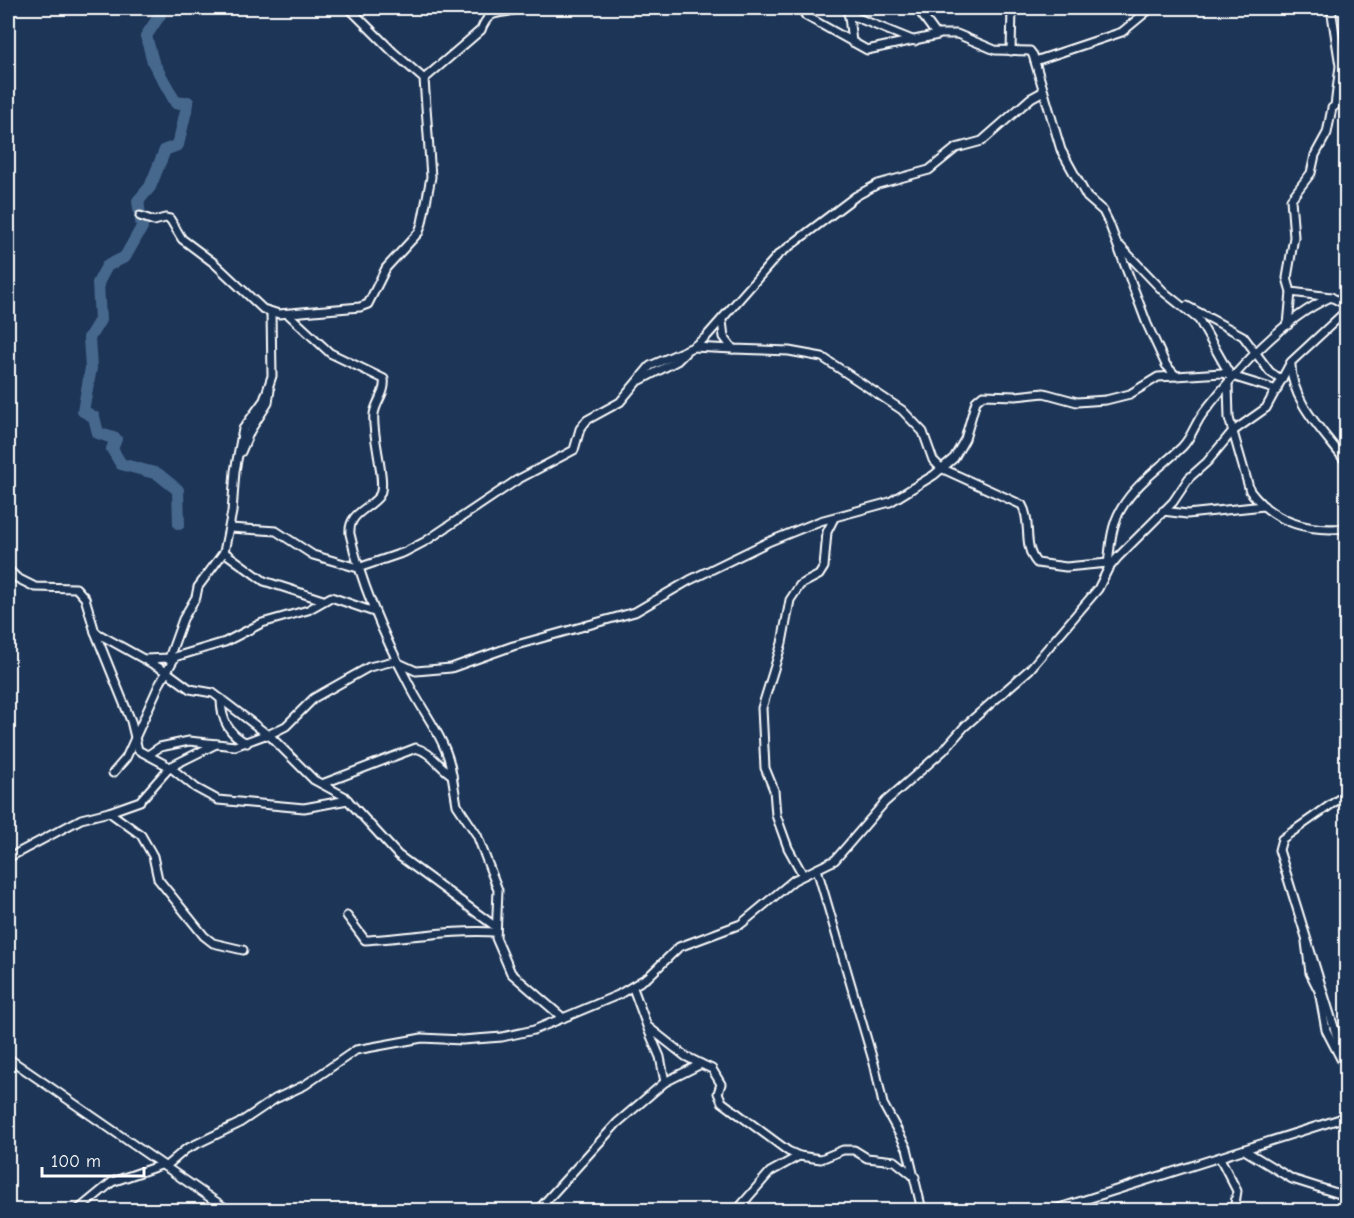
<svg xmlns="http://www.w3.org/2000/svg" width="1354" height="1218" viewBox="0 0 1354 1218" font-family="'Comic Neue',sans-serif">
	<rect width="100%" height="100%" fill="#1d3557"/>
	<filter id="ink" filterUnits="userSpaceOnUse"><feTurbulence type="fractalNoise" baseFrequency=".0167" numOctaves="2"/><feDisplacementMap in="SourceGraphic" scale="12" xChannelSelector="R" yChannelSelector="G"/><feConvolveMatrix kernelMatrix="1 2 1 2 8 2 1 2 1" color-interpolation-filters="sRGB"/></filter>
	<g filter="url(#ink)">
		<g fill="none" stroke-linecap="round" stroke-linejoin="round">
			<!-- river -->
			<polyline stroke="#46688d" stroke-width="12" points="161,8 160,15 146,36 153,62 176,103 188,102 178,145 165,150 150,187 138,201 142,227 125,257 107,266 98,283 100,320 89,338 91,368 83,411 94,417 98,433 116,439 112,449 121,464 158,474 178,490 179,524"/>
			<!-- minor casing -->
			<g stroke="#fff" stroke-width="11">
				<g id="minor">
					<polyline points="801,8 806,16 867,50 938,35"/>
					<polyline points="848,8 852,42"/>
					<polyline points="917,8 936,34 957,34 995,50 1030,51 1033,55 1061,150 1087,197 1103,211 1109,223 1147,324 1166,365 1176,376 1222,373 1277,390"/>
					<polyline points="1331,8 1340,66 1335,106 1332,108 1327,133 1315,155 1311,173 1291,199 1294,237 1287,278 1291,292 1331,297 1346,305"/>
					<polyline points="848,14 915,41"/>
					<polyline points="1011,51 1012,8"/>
					<polyline points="1035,61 1122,32 1151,8"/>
					<path d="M424,79L481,30C490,6 502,16 520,8"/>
					<polyline points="140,216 154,221 165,218 170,219 182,239 214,263 263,309 279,314 360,307 368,304 386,268 419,232 422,223 431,177 424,79 393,52 349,8"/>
					<polyline points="1120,246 1164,292 1199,320 1230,375"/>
					<polyline points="1187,306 1243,336 1270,372 1282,380"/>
					<path d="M288,314L330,353L384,379C386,393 376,401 374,414C371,435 388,484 379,496C368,510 348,513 350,534C362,588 385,639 411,688C426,717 448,742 452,775"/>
					<path d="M722,321L724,337L733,349L789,351L822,357L902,410L923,432L933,460L941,468L1022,505C1032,521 1022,547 1037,563L1066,567L1108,563"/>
					<polyline points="1288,325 1291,292"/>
					<polyline points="693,347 733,349"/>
					<path d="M1291,365C1291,402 1326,434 1346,462"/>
					<polyline points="641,380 677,361 685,353"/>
					<path d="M1228,384L1229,418L1250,491C1274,523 1308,532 1346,528"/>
					<polyline points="241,452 250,431 268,403 270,390"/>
					<polyline points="1163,511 1187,514 1264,506"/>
					<polyline points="230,528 276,531 313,555 358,568 405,552 426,541 517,480 574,450 580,429 587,420 620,402 650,366 693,347 706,337 778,255 856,196 878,184 929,170 956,148 982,141 1031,98 1042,92"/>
					<polyline points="224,552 264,581 323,600"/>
					<path d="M1108,566C1110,546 1111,526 1121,509C1136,483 1161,467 1182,447C1192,437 1195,423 1204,412C1236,371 1283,318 1331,297"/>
					<polyline points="8,569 17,578 35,587 76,588 85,598 95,632 167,672 190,689 213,693 268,735 286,726 314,698 369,667 394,661 416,671 451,668 513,646 635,612 690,580 768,542 820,521 890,502 934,475 954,458 965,439 976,401 983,395 1016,396 1044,393 1077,402 1106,400 1130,394 1158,377 1176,376"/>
					<polyline points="95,632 131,721 138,750 170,767 196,788 218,800 304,808 348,800"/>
					<polyline points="145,659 169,658 183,619 196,597 198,587 224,552 232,512 235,471 243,429 264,400 272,376 271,312"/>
					<polyline points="168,659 225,642 262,623 308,610 331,597 374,612"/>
					<path d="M221,699C221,719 228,734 247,743"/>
					<polyline points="148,755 160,747 189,741 235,746 265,735 270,736 314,780 344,796 398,855 496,927"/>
					<polyline points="113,773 126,758 159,685 174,659"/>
					<path d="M322,784L416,748C431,752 438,766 452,775L457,805L477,835L498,890L496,938L511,973L563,1018"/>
					<polyline points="1346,794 1282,839 1279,850 1346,1066"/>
					<polyline points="109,812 140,801 170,767 216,744"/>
					<polyline points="8,858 81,819 109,812 141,835 153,856 158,879 204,936 213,943 243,950"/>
					<polyline points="817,869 875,1067 883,1104 907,1148 922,1210"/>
					<polyline points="803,875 788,848 776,815 774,790 765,768 762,708 782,643 790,600 800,585 819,575 824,567 827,532 834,518"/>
					<path d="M347,916L365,940C409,938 452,929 496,932"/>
					<polyline points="1306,942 1310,973 1319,991 1326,1030 1342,1061"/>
					<polyline points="633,988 647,1026 685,1056 701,1064"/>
					<polyline points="648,1029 660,1057 665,1082"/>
					<polyline points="8,1058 228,1210"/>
					<polyline points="1246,1151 1292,1179 1346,1196"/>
					<polyline points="1220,1158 1237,1191 1234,1210"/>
					<polyline points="165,1167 186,1149 238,1124 275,1099 305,1085 356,1050 422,1038 462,1040 502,1037 534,1030 618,995 648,977 679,947 741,924 794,880 835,860 885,802 944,750 965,726 1030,669 1098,589 1108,569 1118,557 1173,502 1189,478 1207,462 1232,432 1266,408 1291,362 1346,311"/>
					<polyline points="78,1210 112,1182 161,1165"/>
					<polyline points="538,1210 617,1123 665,1082 701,1064 712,1069 721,1084 718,1093 722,1102 788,1151 799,1156 821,1159 843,1150 854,1150 867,1158 895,1161 915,1177"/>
					<polyline points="737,1210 770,1172 799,1156"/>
					<polyline points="1053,1210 1346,1117"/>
					<polyline points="1335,1210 1346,1208"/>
				</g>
			</g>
			<!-- minor -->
			<use href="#minor" stroke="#1d3557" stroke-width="7"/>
		</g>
	</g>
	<!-- margin -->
	<rect width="1354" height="1218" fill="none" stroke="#1d3557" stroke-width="30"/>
	<rect x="15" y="15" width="1324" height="1188" fill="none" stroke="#fff" stroke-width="2" filter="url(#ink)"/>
	<!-- scale -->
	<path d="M42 1167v9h102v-9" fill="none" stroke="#ffffff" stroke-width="3"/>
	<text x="51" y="1167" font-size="18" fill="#ffffff" stroke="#1d3557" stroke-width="4.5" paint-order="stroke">100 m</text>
</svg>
